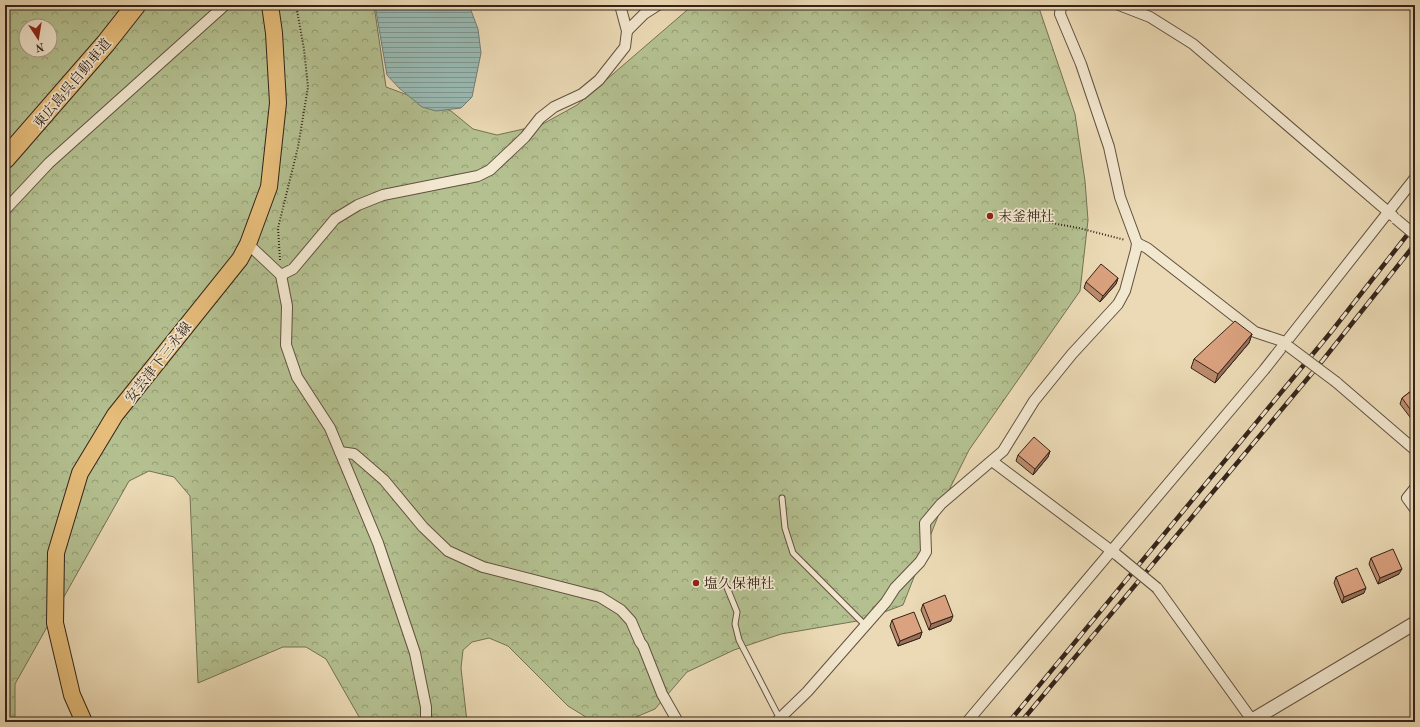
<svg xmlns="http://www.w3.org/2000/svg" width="1420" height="727" viewBox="0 0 1420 727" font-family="'Old Standard TT','Noto Serif JP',serif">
	<defs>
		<pattern id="forest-crowns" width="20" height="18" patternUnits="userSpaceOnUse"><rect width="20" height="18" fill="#b4c090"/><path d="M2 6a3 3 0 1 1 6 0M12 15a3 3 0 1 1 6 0" fill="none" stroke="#939c75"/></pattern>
		<pattern id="water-rules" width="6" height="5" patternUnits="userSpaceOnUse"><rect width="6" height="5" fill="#99bab4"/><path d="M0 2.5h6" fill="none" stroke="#7e9792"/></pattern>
	</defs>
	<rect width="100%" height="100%" fill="#ebdab5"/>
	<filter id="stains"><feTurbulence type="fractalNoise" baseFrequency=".005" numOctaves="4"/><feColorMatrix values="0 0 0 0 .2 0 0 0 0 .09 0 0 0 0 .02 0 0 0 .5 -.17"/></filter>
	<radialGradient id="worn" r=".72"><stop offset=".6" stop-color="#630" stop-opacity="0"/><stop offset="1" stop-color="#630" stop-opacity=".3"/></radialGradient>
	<!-- forest -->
	<path fill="url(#forest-crowns)" stroke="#747255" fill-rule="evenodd" d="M5,5H374L386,87L451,111L473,129L497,135L541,125L577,105L693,5H1038L1075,114L1085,181L1088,220L1080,291L969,450L946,496L903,605L863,620L781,634L734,650L687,672L655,709L624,722H594L568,706L508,646L489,638L472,642L463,650L461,668L467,722H362L326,659L306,647H283L198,683L190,496L174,477L149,471L129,481L15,684V722H5ZM26,26H50V50H26Z"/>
	<!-- water -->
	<polygon fill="url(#water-rules)" stroke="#717e76" points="375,5 469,5 478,29 481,53 472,97 461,108 436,111 422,107 399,88 387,75"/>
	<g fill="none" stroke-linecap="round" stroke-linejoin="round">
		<!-- service casing -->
		<g stroke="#625141" stroke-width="7">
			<g id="service">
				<polyline points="782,498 785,528 793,553 865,625"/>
				<polyline points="726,585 737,612 735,624 739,640 780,719"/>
			</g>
		</g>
		<!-- minor casing -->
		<g stroke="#625141" stroke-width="12">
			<g id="minor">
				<polyline points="1119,5 1150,17 1193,44 1393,216"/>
				<polyline points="627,31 644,14 658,5"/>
				<polyline points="5,210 49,163 225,5"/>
				<polyline points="1137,243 1147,248 1255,332 1285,342 1288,346"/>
				<polyline points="248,244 281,275 287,306 286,345 297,377 330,428 378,543 415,653 426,707 426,722"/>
				<polyline points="281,275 293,269 335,219 358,205 383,195 478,176 490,170 525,137 540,118 554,107 582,94 599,80 625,47 627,31 620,5"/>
				<polyline points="1336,382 1415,450"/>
				<polyline points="340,452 354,454 384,480 423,527 448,551 483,567 600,597 621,610 631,621 640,642 643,646 662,694 678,722"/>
				<polyline points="992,461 1117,555"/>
				<polyline points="1415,488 1407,498 1415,509"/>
				<polyline points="1157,588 1252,720"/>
				<polyline points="776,722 807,692 886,602 895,588 920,562 926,552 925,523 941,504 1003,451 1034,401 1072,354 1118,304 1125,291 1136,250 1137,243 1120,197 1109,147 1081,64 1060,14 1061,5"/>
				<polyline points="967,722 1264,370 1415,178"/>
			</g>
		</g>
		<!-- tertiary casing -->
		<g stroke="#625141" stroke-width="15">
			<polyline id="tertiary" points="1249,722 1415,623"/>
		</g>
		<!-- primary casing -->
		<g stroke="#34231a" stroke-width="18">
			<polyline id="primary" points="84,722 72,695 55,623 56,553 80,473 115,415 240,259 248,244 269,187 278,103 274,33 270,5"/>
		</g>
		<!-- motorway casing -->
		<g stroke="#34231a" stroke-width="21">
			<polyline id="motorway" points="5,159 106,43 136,5"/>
		</g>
		<!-- path -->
		<g stroke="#34231a" stroke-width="2" stroke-dasharray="1 2" stroke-linecap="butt">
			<polyline points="1008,215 1079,228 1125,240"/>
			<polyline points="280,260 278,228 298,147 308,87 304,49 296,5"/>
		</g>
		<!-- service -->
		<use href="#service" stroke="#f2e7cf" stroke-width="5"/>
		<!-- minor -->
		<use href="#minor" stroke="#f2e7cf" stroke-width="10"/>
		<!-- tertiary -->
		<use href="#tertiary" stroke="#f2e7cf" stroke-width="13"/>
		<!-- primary -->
		<use href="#primary" stroke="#e6bd7a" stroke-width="16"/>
		<!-- motorway -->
		<use href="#motorway" stroke="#e6bd7a" stroke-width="19"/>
		<!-- rail casing -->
		<g stroke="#34231a" stroke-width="4.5">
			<g id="rail">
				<polyline points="1009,722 1331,332 1415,225"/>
				<polyline points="1021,722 1323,360 1415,244"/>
			</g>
		</g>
		<!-- rail -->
		<use href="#rail" stroke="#f2e7cf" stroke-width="3" stroke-dasharray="9" stroke-linecap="butt"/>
		<!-- minor-bridge casing -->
		<g stroke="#625141" stroke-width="12" stroke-linecap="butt">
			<g id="minor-bridge">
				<polyline points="1396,219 1415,235"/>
				<polyline points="1288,346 1336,382"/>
				<polyline points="1117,555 1157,588"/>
			</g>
		</g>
		<!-- minor-bridge -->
		<use href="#minor-bridge" stroke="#f2e7cf" stroke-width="10"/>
	</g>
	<!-- wall -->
	<g fill="#bc8b6e" stroke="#34231a">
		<polygon points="1118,278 1116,284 1100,302 1084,288 1086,282"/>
		<polygon points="1252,334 1249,343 1215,383 1191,368 1194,359"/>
		<polygon points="1415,388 1415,420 1413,421 1400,404 1402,398"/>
		<polygon points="1050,451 1048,457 1033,475 1016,461 1018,455"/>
		<polygon points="1371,558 1399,574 1378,584 1369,564"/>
		<polygon points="1336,577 1364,593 1342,603 1334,583"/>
		<polygon points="923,604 951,621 929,630 921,610"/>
		<polygon points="892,620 922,632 920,638 898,646 890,626"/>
	</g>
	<!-- shaded-wall -->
	<g fill="#99715a" stroke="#34231a">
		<polygon points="1118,278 1116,284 1100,302 1103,296"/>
		<polygon points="1252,334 1249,343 1215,383 1218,374"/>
		<polygon points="1050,451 1048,457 1033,475 1035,469"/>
		<polygon points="1402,569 1399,574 1378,584 1380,578"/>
		<polygon points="1366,588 1364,593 1342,603 1344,597"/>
		<polygon points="953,616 951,621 929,630 931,624"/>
		<polygon points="922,632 920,638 898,646 900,641"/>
	</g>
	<!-- building -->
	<g fill="#dba280" stroke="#34231a">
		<polygon points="1101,264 1118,278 1103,296 1086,282"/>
		<polygon points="1235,321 1252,334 1218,374 1194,359"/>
		<polygon points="1415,388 1415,416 1402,398"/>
		<polygon points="1034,437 1050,451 1035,469 1018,455"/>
		<polygon points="1393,549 1402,569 1380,578 1371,558"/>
		<polygon points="1357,568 1366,588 1344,597 1336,577"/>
		<polygon points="945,595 953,616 931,624 923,604"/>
		<polygon points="914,612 922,632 900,641 892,620"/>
	</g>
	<!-- markers -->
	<g fill="#8f2418" stroke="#f2e7cf" stroke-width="1.5">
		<circle cx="990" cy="216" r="4"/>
		<circle cx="696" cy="583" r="4"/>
	</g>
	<g text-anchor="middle" stroke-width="3.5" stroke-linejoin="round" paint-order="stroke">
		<!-- street labels -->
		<g font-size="14" fill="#34231a" stroke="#f2e7cf">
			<text transform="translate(72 83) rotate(-50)" y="5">東広島呉自動車道</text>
			<text transform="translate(158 362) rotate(-52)" y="5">安芸津下三永線</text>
		</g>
		<!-- poi labels -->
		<g font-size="14" fill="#34231a" stroke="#f2e7cf" text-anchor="start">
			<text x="998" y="221">末釜神社</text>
			<text x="704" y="588">塩久保神社</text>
		</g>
	</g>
	<!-- margin -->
	<rect width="1420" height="727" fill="none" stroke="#ebdab5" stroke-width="20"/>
	<rect x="6" y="6" width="1408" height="715" fill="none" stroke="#34231a" stroke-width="2"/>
	<rect x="10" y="10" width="1400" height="707" fill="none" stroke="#34231a"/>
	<!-- north arrow -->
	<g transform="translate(38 38) rotate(168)"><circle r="19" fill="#f2e7cf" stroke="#a69987"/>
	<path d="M0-3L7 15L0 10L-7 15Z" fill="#8f2418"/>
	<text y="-6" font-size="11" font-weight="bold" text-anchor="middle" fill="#34231a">N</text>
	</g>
	<rect width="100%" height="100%" filter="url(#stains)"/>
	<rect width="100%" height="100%" fill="url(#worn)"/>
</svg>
